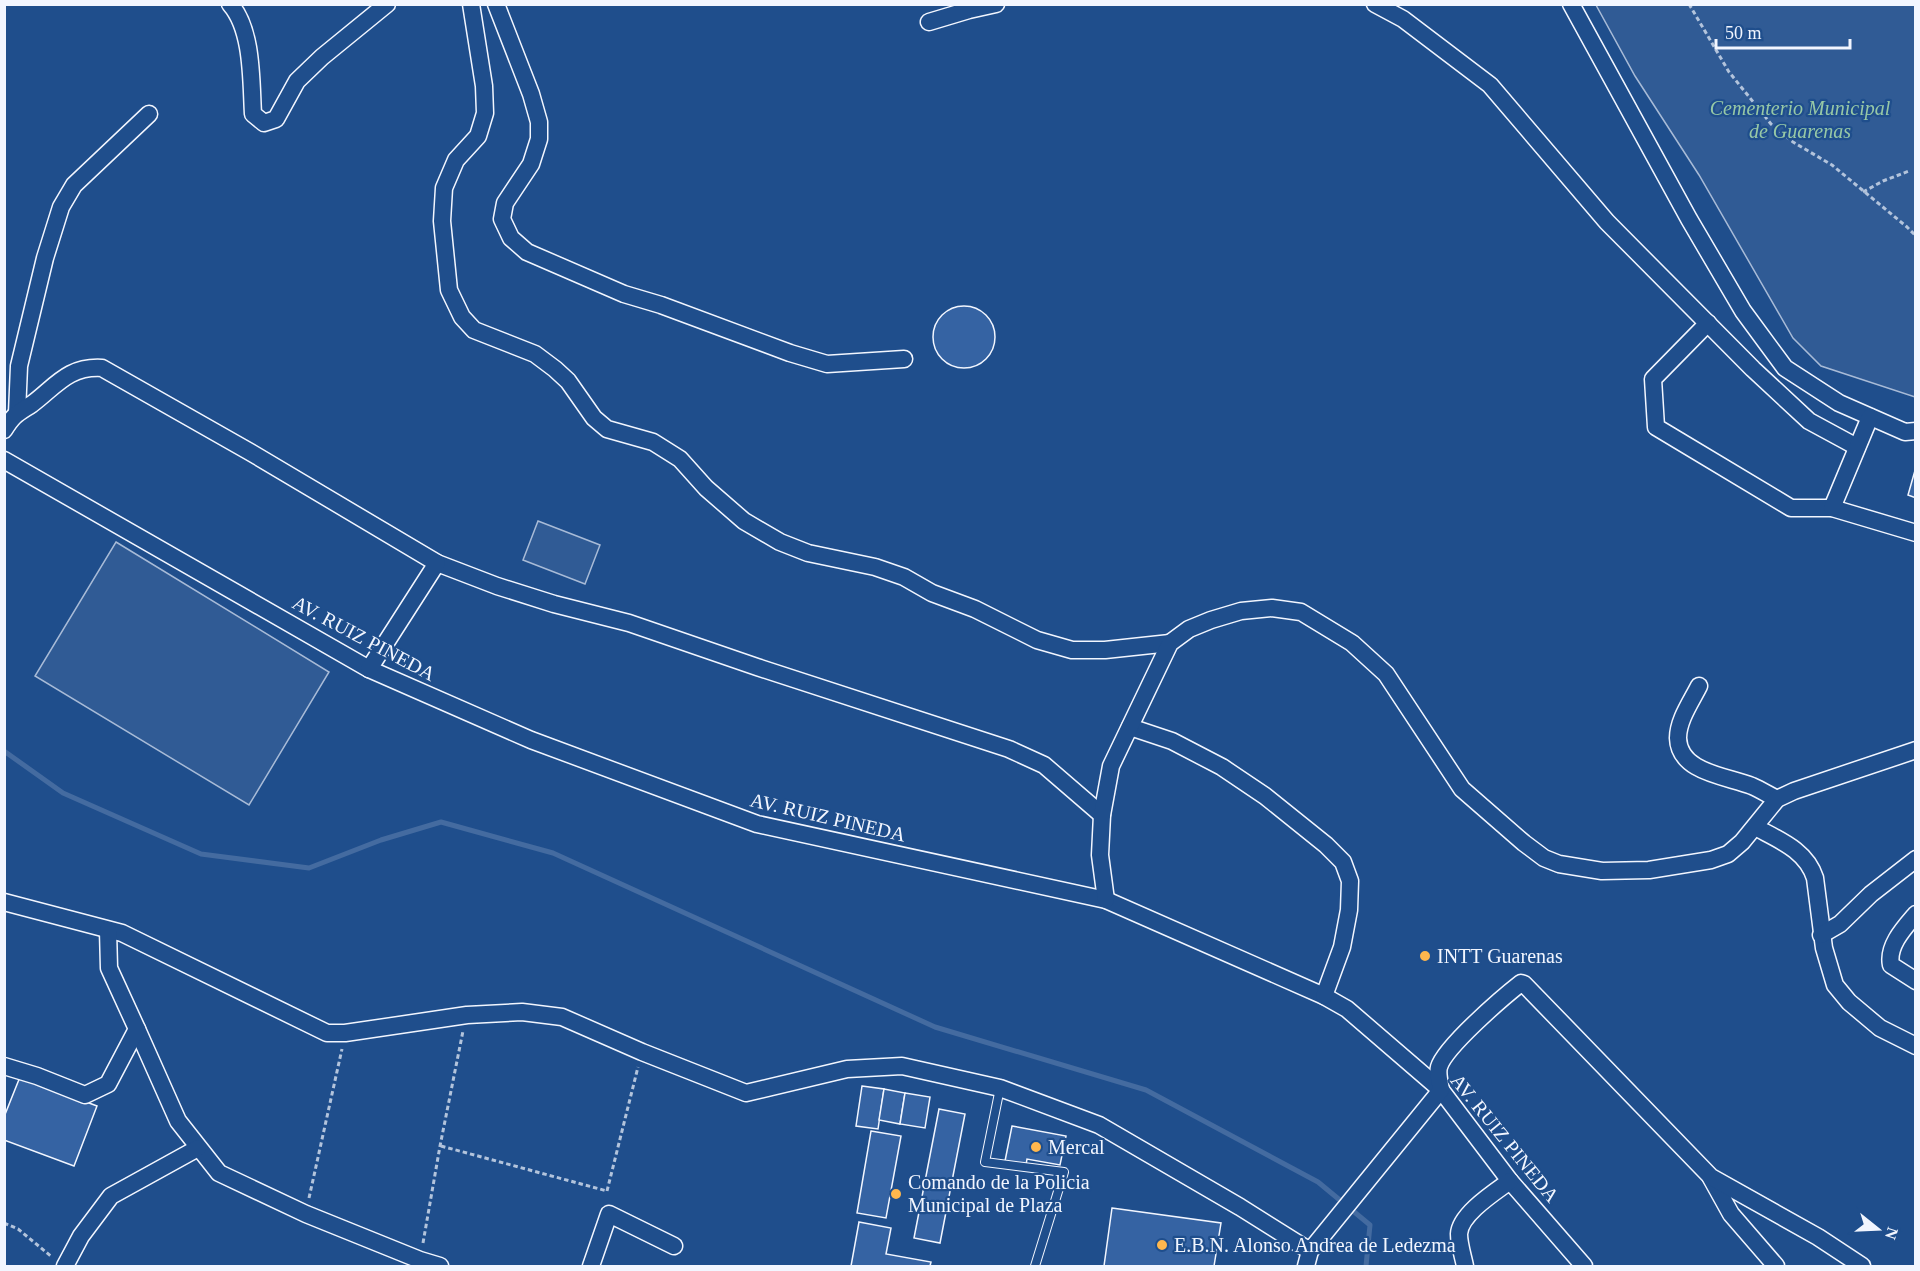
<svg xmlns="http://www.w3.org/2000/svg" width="1920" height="1271" viewBox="0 0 1920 1271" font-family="'Times New Roman',serif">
	<rect width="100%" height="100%" fill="#1f4e8c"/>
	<!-- built -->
	<g fill="#305b95" stroke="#a8bbd7" stroke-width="1.5">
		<polygon points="1596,5 1915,5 1915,397 1821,366 1793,338 1699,175 1635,76"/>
		<polygon points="538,521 600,545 585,584 523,560"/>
		<polygon points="116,542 329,672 249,805 35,676"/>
	</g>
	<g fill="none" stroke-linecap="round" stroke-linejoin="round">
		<!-- stream -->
		<polyline stroke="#446ba0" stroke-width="5" points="4,751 63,793 201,854 309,868 381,840 441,822 553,853 935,1027 1146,1090 1318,1182 1370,1225 1366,1266"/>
	</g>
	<!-- building -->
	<g fill="#3563a3" stroke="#f2f6ff" stroke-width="1.5">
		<circle cx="964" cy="337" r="31"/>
		<polygon points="1916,467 1916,498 1908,495"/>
		<polygon points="20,1077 97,1106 74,1166 4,1140 4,1117"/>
		<polygon points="862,1086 884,1089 878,1129 856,1126"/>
		<polygon points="884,1089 905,1093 900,1124 879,1120"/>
		<polygon points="905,1093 930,1097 925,1128 900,1124"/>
		<polygon points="939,1109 965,1114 940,1243 914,1238"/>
		<polygon points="1012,1126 1066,1136 1060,1165 1027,1159 1026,1165 1005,1161"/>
		<polygon points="871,1131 901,1136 886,1218 857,1213"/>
		<polygon points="1112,1208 1221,1223 1214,1266 1104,1266"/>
		<polygon points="859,1222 891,1228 886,1254 931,1262 930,1266 851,1266"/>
	</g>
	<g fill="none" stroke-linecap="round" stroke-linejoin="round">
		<!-- service casing -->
		<g stroke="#f2f6ff" stroke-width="10">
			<polyline id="service" points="1000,1088 985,1162 1064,1172 1035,1266"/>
		</g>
		<!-- minor casing -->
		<g stroke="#f2f6ff" stroke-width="19">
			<g id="minor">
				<path d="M230,4C253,30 251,81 253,114L264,123L276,119L297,81L322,57L387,4"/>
				<polyline points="471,4 484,86 485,113 478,136 456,160 444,188 442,221 449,290 462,317 474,330 535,354 555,369 568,381 594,418 607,429 653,442 680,459 706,488 744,521 780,542 808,553 875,567 904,577 932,593 975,609 1037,640 1072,650 1105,650 1170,643"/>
				<polyline points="496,4 531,94 539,122 539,139 531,164 505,203 502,219 511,238 527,252 624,294 661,305 790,353 827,364 904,359"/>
				<polyline points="1375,4 1403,19 1490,85 1607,222 1753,369 1809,421 1857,447"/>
				<polyline points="1571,4 1689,219 1743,311 1785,368 1839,403 1905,432 1916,431"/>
				<polyline points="929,22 969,10 996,4"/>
				<polyline points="1708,323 1653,379 1656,427 1791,508 1832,508 1916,533"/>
				<polyline points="17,413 19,366 45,258 61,207 74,185 149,114"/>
				<path d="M4,430C14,414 17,414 32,404C56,386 68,366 102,368L250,452L437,563L497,586L554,604L629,623L757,667L1009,749L1044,765L1102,815"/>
				<polyline points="4,460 369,669 531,740 757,824 1106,900 1324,996 1347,1009 1441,1090 1510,1181 1584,1266"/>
				<polyline points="1832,508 1870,417"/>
				<polyline points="369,669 437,563"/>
				<path d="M1699,686C1691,702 1678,720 1678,738C1679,773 1727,776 1752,786C1761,790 1769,795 1777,799"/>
				<polyline points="1130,727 1172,741 1222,767 1265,796 1326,845 1343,862 1350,881 1349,910 1342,947 1324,996"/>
				<path d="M1755,827C1779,840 1806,850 1815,878L1824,948L1835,985L1849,1002L1880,1028L1916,1046"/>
				<polyline points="1106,900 1100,855 1102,815 1111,766 1170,643 1189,629 1211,620 1241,611 1272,608 1301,612 1352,643 1386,674 1462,789 1524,843 1544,858 1559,864 1602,871 1649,870 1711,860 1728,854 1742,842 1777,799 1794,791 1916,750"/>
				<polyline points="4,902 122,933 327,1033 345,1033 467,1015 522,1012 562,1017 642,1052 746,1093 847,1069 902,1066 1000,1088 1099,1125 1240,1207 1310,1251"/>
				<path d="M1916,914C1904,928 1887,946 1891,965L1916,981"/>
				<polyline points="1821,935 1840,924 1871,894 1916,859"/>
				<polyline points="137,1029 178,1121 219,1173 306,1214 420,1260 440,1266"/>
				<polyline points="4,1066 37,1076 85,1095 108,1084 137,1029 109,968 108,930"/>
				<polyline points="1711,1178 1731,1214 1776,1266"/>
				<polyline points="65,1266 81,1236 111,1196 198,1148"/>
				<polyline points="591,1266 609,1214 674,1246"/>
				<path d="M1306,1266L1310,1251L1441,1090C1440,1083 1437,1074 1439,1067C1445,1047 1503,997 1521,983L1524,984L1711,1177L1818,1237L1862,1266"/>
				<path d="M1465,1266C1463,1256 1459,1244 1459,1234C1460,1214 1495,1192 1510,1181"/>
			</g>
		</g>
		<!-- path -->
		<g stroke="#b3c4dc" stroke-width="3" stroke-dasharray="4.5 3" stroke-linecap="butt">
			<polyline points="1689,4 1729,72 1771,124 1793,142 1832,165 1907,227 1916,236"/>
			<polyline points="1863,192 1883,181 1909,171"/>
			<polyline points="441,1146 607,1191"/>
			<polyline points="607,1191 638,1067"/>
			<polyline points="309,1198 342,1049"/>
			<polyline points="4,1223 18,1229 52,1257"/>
			<polyline points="423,1243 440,1146 463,1031"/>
		</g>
		<!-- service -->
		<use href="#service" stroke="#1f4e8c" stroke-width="8"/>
		<!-- minor -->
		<use href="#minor" stroke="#1f4e8c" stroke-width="16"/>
	</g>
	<!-- markers -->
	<g fill="#ffb74d" stroke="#1f4e8c" stroke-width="2">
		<circle cx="1425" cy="956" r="6"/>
		<circle cx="1036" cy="1147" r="6"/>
		<circle cx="896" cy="1194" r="6"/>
		<circle cx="1162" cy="1245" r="6"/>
	</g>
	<g text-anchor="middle" stroke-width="4.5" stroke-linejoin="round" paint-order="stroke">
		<!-- park labels -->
		<g font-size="20" font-style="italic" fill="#97c8a6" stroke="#1f4e8c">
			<text x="1800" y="115">Cementerio Municipal<tspan x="1800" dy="23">de Guarenas</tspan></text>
		</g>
		<!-- street labels -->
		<g font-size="20" fill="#f2f6ff" stroke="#1f4e8c">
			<text transform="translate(364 638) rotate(28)" y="7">AV. RUIZ PINEDA</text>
			<text transform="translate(828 817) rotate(13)" y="7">AV. RUIZ PINEDA</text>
			<text transform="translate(1505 1138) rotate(51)" y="7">AV. RUIZ PINEDA</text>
		</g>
		<!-- poi labels -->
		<g font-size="20" fill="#f2f6ff" stroke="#1f4e8c" text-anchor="start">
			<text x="1437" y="963">INTT Guarenas</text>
			<text x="1048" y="1154">Mercal</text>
			<text x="908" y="1189">Comando de la Policia<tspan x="908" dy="23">Municipal de Plaza</tspan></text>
			<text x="1174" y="1252">E.B.N. Alonso Andrea de Ledezma</text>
		</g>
	</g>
	<!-- border -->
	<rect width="1920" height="1271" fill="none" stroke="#f2f6ff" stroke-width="12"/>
	<!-- north arrow -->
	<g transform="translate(1878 1229) rotate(108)" stroke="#1f4e8c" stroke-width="4.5" paint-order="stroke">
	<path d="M0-4.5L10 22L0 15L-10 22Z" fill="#f2f6ff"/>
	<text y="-9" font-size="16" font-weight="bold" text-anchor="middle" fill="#f2f6ff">N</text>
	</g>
	<!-- scale -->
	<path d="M1716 39v9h134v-9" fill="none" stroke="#f2f6ff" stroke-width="3"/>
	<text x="1725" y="39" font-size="18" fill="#f2f6ff" stroke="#1f4e8c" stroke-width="4.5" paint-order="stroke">50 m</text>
</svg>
